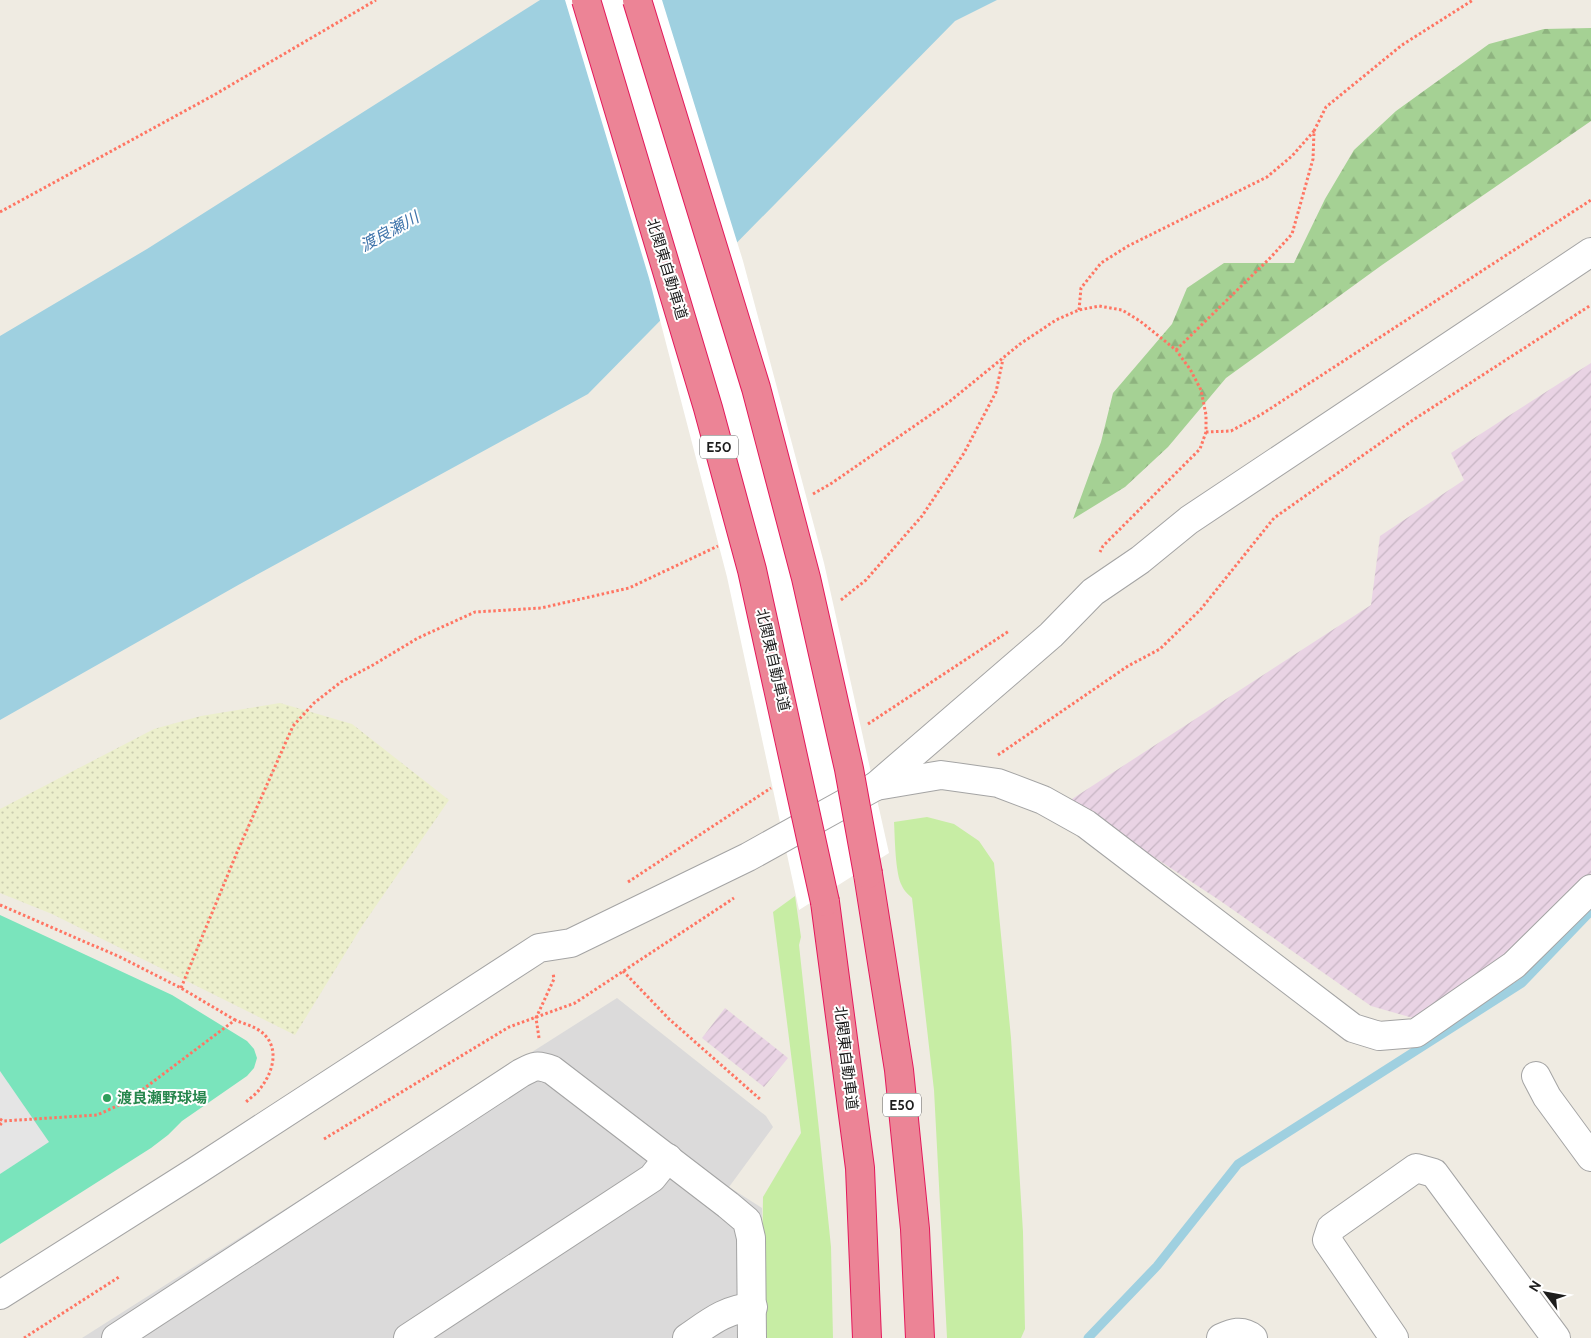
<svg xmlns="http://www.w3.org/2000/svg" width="1591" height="1338" viewBox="0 0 1591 1338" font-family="Cabin,'Noto Sans JP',sans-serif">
	<defs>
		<pattern id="industrial-furrows" width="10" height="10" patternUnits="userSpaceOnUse" patternTransform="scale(1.25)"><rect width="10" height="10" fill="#e9d3e4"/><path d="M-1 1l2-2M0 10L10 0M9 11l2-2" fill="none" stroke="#c7b5c3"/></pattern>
		<pattern id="farmland-dots" width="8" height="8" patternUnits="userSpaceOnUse" patternTransform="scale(1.25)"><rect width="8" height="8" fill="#ecefcc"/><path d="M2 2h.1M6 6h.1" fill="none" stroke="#caccaf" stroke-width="1.8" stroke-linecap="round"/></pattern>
		<pattern id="forest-firs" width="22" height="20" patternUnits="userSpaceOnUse" patternTransform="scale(1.25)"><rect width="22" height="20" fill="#a5d194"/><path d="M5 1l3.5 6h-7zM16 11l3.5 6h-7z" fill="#8eb37f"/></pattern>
	</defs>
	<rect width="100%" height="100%" fill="#efebe2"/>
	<!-- residential -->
	<polygon fill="#dbdada" points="617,998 766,1116 773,1127 729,1187 762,1208 761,1338 82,1338"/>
	<!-- industrial -->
	<g fill="url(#industrial-furrows)">
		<polygon points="1591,363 1591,874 1508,954 1413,1018 1371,1006 1219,900 1069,801 1371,605 1380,536 1464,480 1451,453"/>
		<polygon points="725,1008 788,1058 764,1087 702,1038"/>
	</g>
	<!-- farmland -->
	<polygon fill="url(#farmland-dots)" points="280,703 352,724 449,800 362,926 295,1035 52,914 0,893 0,809 154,729 201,716"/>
	<!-- grass -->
	<g fill="#c7eda4">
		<path d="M927,817L954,824L979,841L994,863L1011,1038L1023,1232L1025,1329L1021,1338H947L934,1090L912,898C909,895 904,891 902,886C895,873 895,838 894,822Z"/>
		<polygon points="795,896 801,937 799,945 820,1139 831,1247 833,1338 761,1338 763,1197 801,1133 773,912"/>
	</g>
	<!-- forest -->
	<polygon fill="url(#forest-firs)" points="1591,28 1591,121 1382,265 1226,378 1168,447 1125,487 1073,519 1101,442 1113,393 1172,324 1187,288 1224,263 1294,263 1325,199 1354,150 1396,111 1489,44 1544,29"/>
	<!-- pitch -->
	<polygon fill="#7ae4bc" points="0,915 172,995 247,1041 254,1049 257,1058 254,1068 247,1076 182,1121 168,1135 151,1148 0,1244"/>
	<!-- parking -->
	<polygon fill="#e5e5e5" points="0,1071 49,1142 0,1174"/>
	<!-- water -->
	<polygon fill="#9fd0e0" points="540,0 997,0 955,21 588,394 240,584 0,720 0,336 147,249"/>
	<!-- pier -->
	<polygon fill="#fff" points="565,0 662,0 743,261 824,563 889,853 799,910 727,577 649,278"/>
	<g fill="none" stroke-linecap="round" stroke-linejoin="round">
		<!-- stream -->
		<polyline stroke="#9fd0e0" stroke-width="9" points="1088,1338 1157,1266 1238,1164 1522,983 1591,911"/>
		<!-- minor casing -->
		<g stroke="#a4a4a4" stroke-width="30">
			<g id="minor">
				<polyline points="876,786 941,775 998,783 1043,800 1086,824 1353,1028 1379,1036 1416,1033 1514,965 1591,889"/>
				<polyline points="1536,1076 1547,1097 1591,1157"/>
				<polyline points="0,1295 196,1171 539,948 571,943 748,857 876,786 1051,635 1093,592 1140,560 1189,520 1591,252"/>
				<path d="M116,1338L521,1073C534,1066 537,1064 552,1070L728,1205L747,1221L751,1238L752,1338"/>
				<polyline points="408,1338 652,1178 668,1158"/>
				<path d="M687,1338C709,1323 725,1309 753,1307"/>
				<path d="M1221,1338C1232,1333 1242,1329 1253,1338"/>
				<polyline points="1394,1338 1327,1240 1331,1228 1416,1168 1434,1173 1556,1338"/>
			</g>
		</g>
		<!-- highway casing -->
		<g stroke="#e4185b" stroke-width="30">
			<g id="highway">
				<polyline points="868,874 899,1070 915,1229 920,1338"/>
				<polyline points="825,902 860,1168 867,1338"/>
			</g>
		</g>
		<!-- path -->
		<g stroke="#ff7563" stroke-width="3" stroke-dasharray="2.5 2.5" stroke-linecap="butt">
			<polyline points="0,212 214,95 376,0"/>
			<polyline points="1079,310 1081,288 1101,263 1128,246 1267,177 1292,156 1314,131"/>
			<polyline points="1176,350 1271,257 1292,234 1313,159 1314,131 1326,107 1402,45 1473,0"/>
			<polyline points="1206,432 1231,431 1262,414 1591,200"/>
			<polyline points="813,494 832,483 949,402 1020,344 1056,320 1079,310 1099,306 1122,310 1140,321 1176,350 1190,369 1201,390 1206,415 1206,432 1200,449 1103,546 1100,552"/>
			<polyline points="841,600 866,580 922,516 964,453 996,392 1003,359"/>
			<polyline points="868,724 1009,631"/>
			<polyline points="998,755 1128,666 1160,649 1201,609 1274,518 1413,420 1591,305"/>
			<polyline points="628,882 771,788"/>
			<polyline points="0,905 120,957 181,988 235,1020"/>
			<polyline points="623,971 669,1019 761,1100"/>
			<polyline points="181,988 238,850 293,726 314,703 341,682 373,665 418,638 475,612 541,608 629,588 718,546"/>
			<polyline points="539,1038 536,1018 554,979 553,973"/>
			<path d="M0,1119L3,1121L97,1115L126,1102L235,1020C242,1023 250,1025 257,1029C281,1043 275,1071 259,1090C255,1095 249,1099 245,1103"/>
			<polyline points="0,1125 3,1121"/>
			<polyline points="324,1139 509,1027 575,1003 734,898"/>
			<polyline points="24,1338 119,1277"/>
		</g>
		<!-- minor -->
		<use href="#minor" stroke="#fff" stroke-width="28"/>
		<!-- highway -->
		<use href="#highway" stroke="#ec8496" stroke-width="28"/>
		<!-- highway-bridge casing -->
		<g stroke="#e4185b" stroke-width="30" stroke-linecap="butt">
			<g id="highway-bridge">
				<polyline points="586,0 708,408 752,570 825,902"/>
				<polyline points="637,0 756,388 806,578 849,769 868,874"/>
			</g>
		</g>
		<!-- highway-bridge -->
		<use href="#highway-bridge" stroke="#ec8496" stroke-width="28"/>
	</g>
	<!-- markers -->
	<circle fill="#2e9e5b" stroke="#fff" stroke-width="2" cx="107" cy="1098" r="5"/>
	<g text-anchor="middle" stroke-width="4" stroke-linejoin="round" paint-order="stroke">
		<!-- shield labels -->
		<g fill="#fff" stroke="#616161" stroke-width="1">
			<rect x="700" y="435.5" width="38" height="23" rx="4"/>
			<rect x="883" y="1093.5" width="38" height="23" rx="4"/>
		</g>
		<g font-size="14" font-weight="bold" fill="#1d1d1d">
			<text x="719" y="452">E50</text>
			<text x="902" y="1110">E50</text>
		</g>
		<!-- street labels -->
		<g font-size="15" fill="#1d1d1d" stroke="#fff">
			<text transform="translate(667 269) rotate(73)" y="5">北関東自動車道</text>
			<text transform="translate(773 660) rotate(77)" y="5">北関東自動車道</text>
			<text transform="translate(846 1058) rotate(83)" y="5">北関東自動車道</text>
		</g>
		<!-- leisure labels -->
		<g font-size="15" font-weight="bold" fill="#27864d" stroke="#fff" text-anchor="start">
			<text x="117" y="1103">渡良瀬野球場</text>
		</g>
		<!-- water labels -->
		<g font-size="16" font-style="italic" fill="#4075ab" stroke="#fff">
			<text transform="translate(389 231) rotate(-29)" y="6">渡良瀬川</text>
		</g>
	</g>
	<!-- north arrow -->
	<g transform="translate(1546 1293) rotate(302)" stroke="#ffffff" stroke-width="4" paint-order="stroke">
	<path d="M0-4L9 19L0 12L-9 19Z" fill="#1d1d1d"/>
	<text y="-8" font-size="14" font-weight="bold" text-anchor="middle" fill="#1d1d1d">N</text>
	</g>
</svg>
